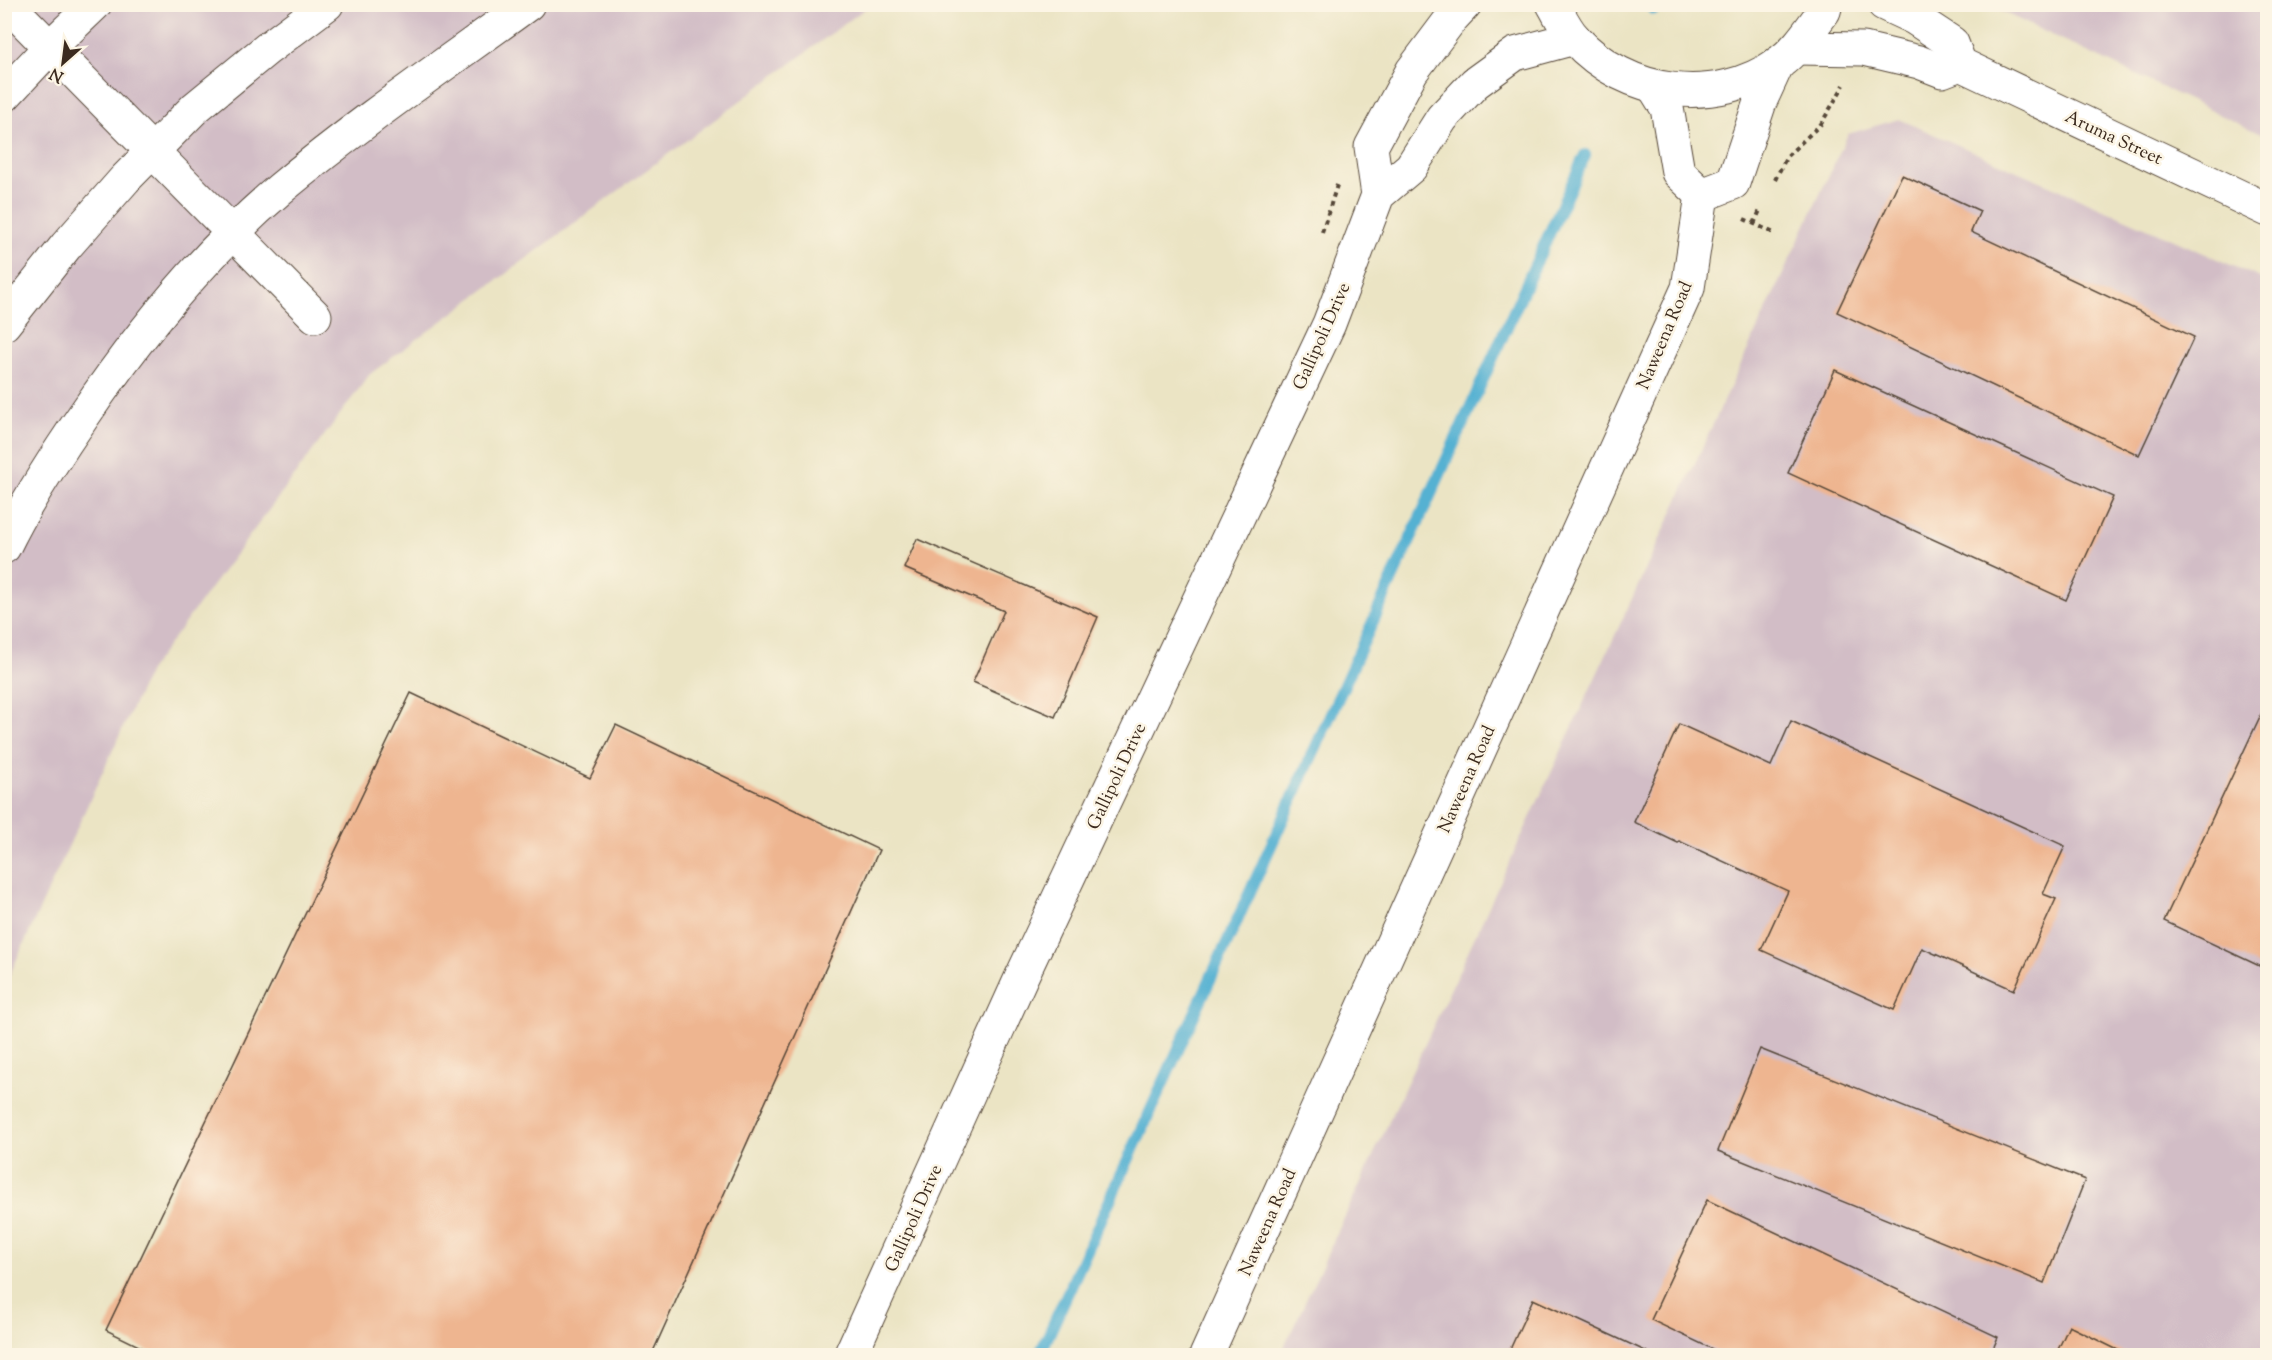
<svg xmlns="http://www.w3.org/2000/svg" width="2272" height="1360" viewBox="0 0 2272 1360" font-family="'Sorts Mill Goudy',serif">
	<rect width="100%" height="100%" fill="#fcf5e5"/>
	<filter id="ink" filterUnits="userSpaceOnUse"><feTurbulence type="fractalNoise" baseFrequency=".0167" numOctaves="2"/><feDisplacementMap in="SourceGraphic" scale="12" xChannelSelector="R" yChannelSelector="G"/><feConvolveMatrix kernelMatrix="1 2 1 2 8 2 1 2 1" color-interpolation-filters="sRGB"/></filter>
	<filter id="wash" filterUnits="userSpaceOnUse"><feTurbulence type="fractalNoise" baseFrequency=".008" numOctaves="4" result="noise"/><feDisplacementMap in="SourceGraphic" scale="24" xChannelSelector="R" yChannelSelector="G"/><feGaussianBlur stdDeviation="1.35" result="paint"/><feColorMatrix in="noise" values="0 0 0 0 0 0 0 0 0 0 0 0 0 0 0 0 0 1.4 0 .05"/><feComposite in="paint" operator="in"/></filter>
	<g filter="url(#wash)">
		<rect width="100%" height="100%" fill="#ebe4c4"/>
		<!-- industrial -->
		<g fill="#d2bdc6">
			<polygon points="5,5 870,5 370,374 149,671 5,985"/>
			<polygon points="1988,5 2267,5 2267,137"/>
			<polygon points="1899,119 2267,281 2267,1355 1280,1356 1848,134"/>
		</g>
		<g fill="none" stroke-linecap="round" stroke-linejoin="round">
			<!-- stream -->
			<g stroke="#54b1d2" stroke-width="12">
				<polyline points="1654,9 1656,4"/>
				<polyline points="1039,1356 1585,155"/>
			</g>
		</g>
		<g id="blocks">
			<!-- building -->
			<g fill="#eeb590">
				<polygon points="1902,175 1980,211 1971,232 2194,337 2139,455 1837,312"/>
				<polygon points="1835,370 2113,497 2066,600 1788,473"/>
				<polygon points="917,539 1098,617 1055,717 973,682 1004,611 904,568"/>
				<polygon points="411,693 590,778 616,725 879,850 651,1356 159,1356 106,1330"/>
				<polygon points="2265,706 2268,707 2268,970 2164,921"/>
				<polygon points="1791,721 2065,846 2043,894 2056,899 2014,990 1922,948 1894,1010 1761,950 1788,891 1679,841 1678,843 1634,822 1679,724 1771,766"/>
				<polygon points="1760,1049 2085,1180 2044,1283 1718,1151"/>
				<polygon points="1707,1200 1998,1337 1990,1356 1727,1356 1651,1320"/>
				<polygon points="1533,1299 1656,1356 1507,1356"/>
				<polygon points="2069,1326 2130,1356 2055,1356"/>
			</g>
		</g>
	</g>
	<g filter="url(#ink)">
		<use href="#blocks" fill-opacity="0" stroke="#554637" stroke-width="1.5"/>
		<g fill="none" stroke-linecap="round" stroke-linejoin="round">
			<!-- minor casing -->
			<g stroke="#554637" stroke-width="35">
				<g id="minor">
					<polyline points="13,4 19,16 315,316"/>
					<path d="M1553,4C1560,16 1566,30 1575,39C1627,96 1715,108 1779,63C1798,49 1810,29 1824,11L1826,4"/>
					<polyline points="1884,4 1914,18 1952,43 1960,64 2268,210"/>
					<polyline points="1796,48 1864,49 1919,62 1942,71 1960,64"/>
					<polyline points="1654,87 1667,108 1678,172 1702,195"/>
					<polyline points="4,96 50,47 95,4"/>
					<polyline points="1378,195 1371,147 1412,71 1451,19 1465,4"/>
					<polyline points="1702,195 1733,183 1760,102 1778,63"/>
					<polyline points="4,324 66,246 125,179 195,108 267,49 327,4"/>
					<path d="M4,547C26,502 53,460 82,418C138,335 203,255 280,189C359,123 444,65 528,4"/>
					<polyline points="850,1356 1021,978 1329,324 1378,195 1411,167 1442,118 1475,83 1515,54 1574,38"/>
					<polyline points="1206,1356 1688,288 1702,195"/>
				</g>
			</g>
			<!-- path -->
			<g stroke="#554637" stroke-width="4" stroke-dasharray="4.5 4.5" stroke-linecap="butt">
				<polyline points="1775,180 1787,156 1821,124 1844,85"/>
				<polyline points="1744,219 1776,234"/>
				<polyline points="1754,224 1761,208"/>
				<polyline points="1322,232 1338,182"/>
			</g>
			<!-- minor -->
			<use href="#minor" stroke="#fff" stroke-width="33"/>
		</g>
	</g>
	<g text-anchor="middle" stroke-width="5" stroke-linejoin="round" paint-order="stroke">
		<!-- street labels -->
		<g font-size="18" fill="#3b2a1e" stroke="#fcf5e5">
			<text transform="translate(2114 137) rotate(25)" y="6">Aruma Street</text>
			<text transform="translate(1664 335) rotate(-67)" y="6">Naweena Road</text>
			<text transform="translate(1321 336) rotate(-66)" y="6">Gallipoli Drive</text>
			<text transform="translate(1116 776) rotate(-65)" y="6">Gallipoli Drive</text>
			<text transform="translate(1466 779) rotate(-66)" y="6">Naweena Road</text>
			<text transform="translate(913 1218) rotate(-66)" y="6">Gallipoli Drive</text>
			<text transform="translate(1267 1222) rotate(-66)" y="6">Naweena Road</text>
		</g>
	</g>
	<!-- margin -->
	<rect width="2272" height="1360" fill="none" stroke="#fcf5e5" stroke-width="24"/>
	<!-- north arrow -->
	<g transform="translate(63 63) rotate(208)" stroke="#fcf5e5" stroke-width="4.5" paint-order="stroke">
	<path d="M0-4.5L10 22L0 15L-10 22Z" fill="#3b2a1e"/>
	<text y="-9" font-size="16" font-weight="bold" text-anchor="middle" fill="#3b2a1e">N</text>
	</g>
</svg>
